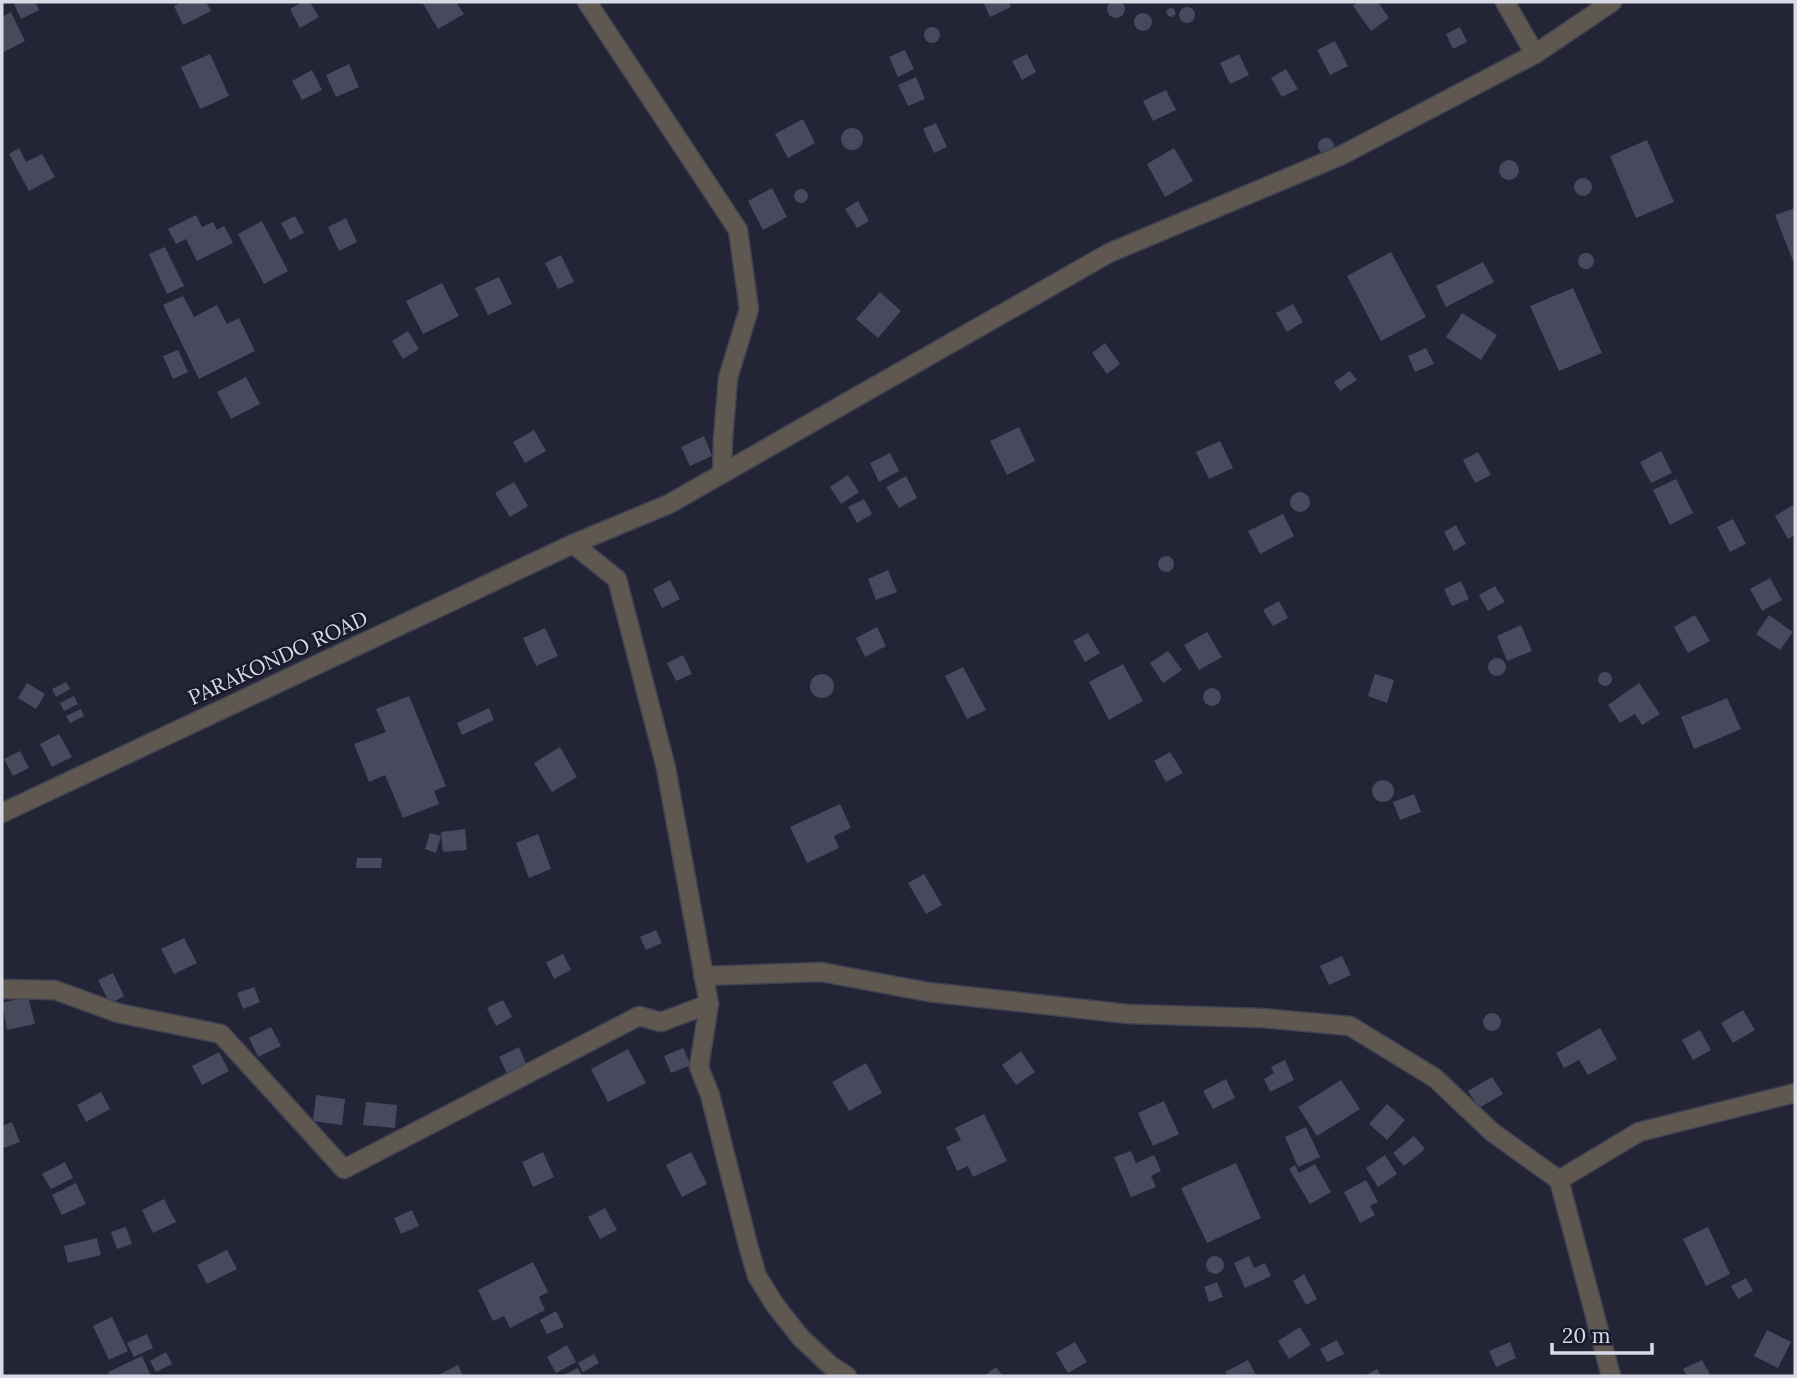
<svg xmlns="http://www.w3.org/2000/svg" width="1797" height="1378" viewBox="0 0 1797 1378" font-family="Lora,serif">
	<rect width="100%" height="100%" fill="#232536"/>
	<!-- building -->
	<g fill="#47495c">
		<circle cx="1116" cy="9" r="9"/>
		<polygon points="13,2 35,2 39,10 21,19"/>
		<polygon points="182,2 206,2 211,11 183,25 174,6"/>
		<polygon points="303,2 310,2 319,17 300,28 290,9"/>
		<polygon points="422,2 456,2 464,14 438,29"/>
		<polygon points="983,2 1009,2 1011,7 990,17"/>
		<polygon points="1358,2 1378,2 1389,18 1371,31 1353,6"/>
		<circle cx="1187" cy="15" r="8"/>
		<polygon points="1170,8 1174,9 1176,14 1172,17 1168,16 1166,11"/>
		<polygon points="11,12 25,41 2,53 2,17"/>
		<circle cx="1143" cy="22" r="9"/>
		<circle cx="932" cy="35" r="8"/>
		<polygon points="1460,27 1467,42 1453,49 1446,34"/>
		<polygon points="1335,41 1348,66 1330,75 1317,50"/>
		<polygon points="905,50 914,69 898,77 889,57"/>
		<polygon points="210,54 229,96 200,109 181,67"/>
		<polygon points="1027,54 1036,72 1022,80 1012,61"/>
		<polygon points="1239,54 1249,75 1230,84 1220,63"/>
		<polygon points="349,64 359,87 336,97 326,75"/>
		<polygon points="1286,69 1298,89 1282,97 1271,78"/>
		<polygon points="312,70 322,90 302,100 292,81"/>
		<polygon points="916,77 925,99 908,106 898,85"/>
		<polygon points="1166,90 1176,110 1153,121 1143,101"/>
		<polygon points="803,119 815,143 788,158 775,134"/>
		<polygon points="936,123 947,147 934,153 923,129"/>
		<circle cx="852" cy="139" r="11"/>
		<circle cx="1326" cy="146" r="8"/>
		<polygon points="1647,140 1674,202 1636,218 1610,156"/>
		<polygon points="19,148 26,162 42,154 55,177 29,191 9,154"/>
		<polygon points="1174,148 1193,181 1165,197 1147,164"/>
		<circle cx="1509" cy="170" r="10"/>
		<circle cx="1583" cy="187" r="9"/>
		<polygon points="772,188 787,217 763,230 748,201"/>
		<circle cx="801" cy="196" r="7"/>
		<polygon points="858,201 869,221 857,228 845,209"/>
		<polygon points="1795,208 1795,260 1793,261 1775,215"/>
		<polygon points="196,215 202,227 213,222 217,230 224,226 233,243 197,261 186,239 176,244 168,229"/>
		<polygon points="295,216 304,233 290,240 281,223"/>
		<polygon points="346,218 357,242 339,251 328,227"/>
		<polygon points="262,221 288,271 264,284 238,234"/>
		<polygon points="165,247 184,286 167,294 149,254"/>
		<polygon points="1391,252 1426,317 1381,341 1347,276"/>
		<circle cx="1586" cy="261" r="8"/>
		<polygon points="561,255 574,282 558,289 545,263"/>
		<polygon points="1483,262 1494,282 1446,307 1436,286"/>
		<polygon points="499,277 512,304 488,315 475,288"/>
		<polygon points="442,283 459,316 423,334 406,301"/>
		<polygon points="1573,288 1602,353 1559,371 1530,306"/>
		<polygon points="880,292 901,311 878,338 856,319"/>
		<polygon points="183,296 194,317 217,305 227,324 239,318 255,351 199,379 163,305"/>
		<polygon points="1293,304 1303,322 1287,332 1276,313"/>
		<polygon points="1462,313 1497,335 1481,360 1446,337"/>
		<polygon points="408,331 419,349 403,359 392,341"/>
		<polygon points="1105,343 1120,364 1107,374 1092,353"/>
		<polygon points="1426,348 1434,364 1415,372 1408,356"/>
		<polygon points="178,350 188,372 173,379 163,356"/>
		<polygon points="1350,371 1357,380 1340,391 1334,382"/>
		<polygon points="246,377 260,404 231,419 217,392"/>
		<polygon points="1019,427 1035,461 1007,475 990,441"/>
		<polygon points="534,430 546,451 525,463 513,442"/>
		<polygon points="704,436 712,456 690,466 681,447"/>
		<polygon points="1220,441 1233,468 1209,479 1196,452"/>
		<polygon points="1661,451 1672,473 1651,483 1640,462"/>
		<polygon points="1478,452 1491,475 1475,483 1463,460"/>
		<polygon points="890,453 899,471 879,482 870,463"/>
		<polygon points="848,475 859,492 841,504 830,487"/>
		<polygon points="906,476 917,498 899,508 886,487"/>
		<polygon points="1676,479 1693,513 1670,525 1653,490"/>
		<polygon points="514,482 528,506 510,517 495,493"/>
		<circle cx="1300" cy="502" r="10"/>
		<polygon points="864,499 872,514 857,523 848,507"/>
		<polygon points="1793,505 1795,509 1795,535 1788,539 1775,516"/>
		<polygon points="1283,514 1294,536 1260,554 1248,531"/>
		<polygon points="1733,519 1746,544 1730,552 1717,527"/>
		<polygon points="1456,525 1466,544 1454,551 1444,532"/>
		<circle cx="1166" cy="564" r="8"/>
		<polygon points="888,570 897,592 876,600 868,579"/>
		<polygon points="1770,578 1782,600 1762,611 1750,589"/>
		<polygon points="670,580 680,599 662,608 653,589"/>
		<polygon points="1461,581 1469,599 1452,606 1444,589"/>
		<polygon points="1495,586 1505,602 1488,611 1479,595"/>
		<polygon points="1279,601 1288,618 1273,626 1263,610"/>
		<polygon points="1695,615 1710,641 1688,653 1674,627"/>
		<polygon points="1769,615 1793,632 1780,650 1756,634"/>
		<polygon points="1521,625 1532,651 1507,661 1497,636"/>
		<polygon points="877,627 886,646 865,657 856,638"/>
		<polygon points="545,628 558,656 536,666 523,638"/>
		<polygon points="1207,632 1222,657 1199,670 1184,645"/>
		<polygon points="1088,633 1100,653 1085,662 1073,641"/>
		<polygon points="1168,651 1182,670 1163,683 1150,663"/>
		<polygon points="683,655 692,674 676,681 667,663"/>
		<circle cx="1497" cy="667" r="9"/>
		<polygon points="1123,664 1143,701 1109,720 1089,682"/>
		<polygon points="963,667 986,710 967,719 945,676"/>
		<circle cx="1605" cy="679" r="7"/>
		<circle cx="822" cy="686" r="12"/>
		<polygon points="1375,674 1394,680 1387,703 1368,696"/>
		<polygon points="66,682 70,689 56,697 52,689"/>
		<polygon points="27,683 45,694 36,709 18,698"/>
		<polygon points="1639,683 1660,714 1642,725 1635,714 1620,723 1608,705"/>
		<circle cx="1212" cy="697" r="9"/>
		<polygon points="74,696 78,704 64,711 60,703"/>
		<polygon points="409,696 446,786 434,791 439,804 403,818 385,775 369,782 354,744 386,732 376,709"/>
		<polygon points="1727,698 1741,729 1694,749 1681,717"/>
		<polygon points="489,708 494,720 462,735 457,723"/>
		<polygon points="81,709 84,716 70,723 66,716"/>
		<polygon points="59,734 72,757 52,767 40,744"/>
		<polygon points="560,747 577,777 552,792 534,763"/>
		<polygon points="20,751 29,768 13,776 4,759"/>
		<polygon points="1170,752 1183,773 1166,782 1154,761"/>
		<circle cx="1383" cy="791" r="11"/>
		<polygon points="1414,794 1421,812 1400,820 1393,802"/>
		<polygon points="840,804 851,828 834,836 839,848 807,863 790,827"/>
		<polygon points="465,829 467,850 443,852 441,832"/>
		<polygon points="430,833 441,836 436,853 425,849"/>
		<polygon points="538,834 551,869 529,878 516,843"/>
		<polygon points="357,858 382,858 381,868 356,868"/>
		<polygon points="924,874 942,905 926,914 908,883"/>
		<polygon points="656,930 662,943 646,950 640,937"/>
		<polygon points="184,938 197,963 174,974 161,949"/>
		<polygon points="563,954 571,970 554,979 546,962"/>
		<polygon points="1342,956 1351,975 1329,985 1320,966"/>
		<polygon points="113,973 124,996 110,1004 98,980"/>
		<polygon points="254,987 260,1002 243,1009 237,993"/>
		<polygon points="28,996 35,1024 7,1030 2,1003"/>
		<polygon points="503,1000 512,1017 496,1026 487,1008"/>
		<polygon points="1743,1010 1755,1030 1733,1043 1721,1023"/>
		<circle cx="1492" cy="1022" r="9"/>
		<polygon points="271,1027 281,1046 258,1057 249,1038"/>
		<polygon points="1600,1028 1617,1059 1588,1075 1579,1060 1564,1068 1556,1053"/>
		<polygon points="1700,1030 1711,1050 1693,1060 1682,1040"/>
		<polygon points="519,1047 526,1064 507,1073 499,1057"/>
		<polygon points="683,1048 691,1065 671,1073 664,1056"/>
		<polygon points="628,1049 646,1083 608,1102 591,1069"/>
		<polygon points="1021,1051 1035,1072 1016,1085 1002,1065"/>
		<polygon points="219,1052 229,1071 202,1085 192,1066"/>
		<polygon points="1285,1060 1294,1080 1270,1092 1264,1079 1274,1073 1271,1067"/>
		<polygon points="866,1063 882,1093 849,1111 832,1082"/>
		<polygon points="1492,1077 1503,1094 1479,1108 1468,1091"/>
		<polygon points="1226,1079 1235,1098 1213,1109 1203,1091"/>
		<polygon points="1341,1080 1360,1109 1317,1136 1298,1107"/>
		<polygon points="101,1092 110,1109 86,1122 77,1105"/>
		<polygon points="316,1095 345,1099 342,1125 313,1121"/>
		<polygon points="1164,1101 1179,1134 1153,1146 1138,1113"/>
		<polygon points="366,1102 397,1105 395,1128 363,1125"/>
		<polygon points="1387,1104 1405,1120 1387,1140 1369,1124"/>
		<polygon points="984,1114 1007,1161 973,1177 968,1166 957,1171 946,1147 961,1140 955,1128"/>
		<polygon points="12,1122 20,1142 4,1148 2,1143 2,1126"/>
		<polygon points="1306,1127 1320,1157 1298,1167 1285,1137"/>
		<polygon points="1414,1136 1425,1149 1404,1166 1393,1153"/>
		<polygon points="1131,1151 1136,1163 1154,1155 1161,1171 1151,1176 1156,1187 1131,1197 1114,1157"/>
		<polygon points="543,1152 554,1177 533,1187 522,1162"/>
		<polygon points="691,1152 707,1184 682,1197 666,1165"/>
		<polygon points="1385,1155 1397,1174 1378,1187 1366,1168"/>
		<polygon points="65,1162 73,1178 51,1189 42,1174"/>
		<polygon points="1236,1163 1261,1218 1207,1243 1181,1188"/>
		<polygon points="1315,1164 1331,1192 1310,1204 1289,1169 1295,1165 1299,1173"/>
		<polygon points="1366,1180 1378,1202 1370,1206 1375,1215 1360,1223 1344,1192"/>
		<polygon points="76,1183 86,1204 62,1215 52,1195"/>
		<polygon points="164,1199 176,1222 153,1233 142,1210"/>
		<polygon points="605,1208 617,1230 600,1239 588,1217"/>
		<polygon points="412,1210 419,1226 401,1234 394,1218"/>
		<polygon points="126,1227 132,1244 117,1249 111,1232"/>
		<polygon points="1708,1227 1730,1274 1706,1286 1683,1239"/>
		<polygon points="97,1238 101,1255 68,1263 64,1246"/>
		<polygon points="227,1250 237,1269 207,1284 197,1265"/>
		<polygon points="1249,1256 1254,1268 1265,1263 1271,1276 1245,1288 1234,1263"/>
		<circle cx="1215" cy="1265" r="9"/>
		<polygon points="533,1262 548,1292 539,1297 545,1310 510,1328 504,1316 493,1321 478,1290"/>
		<polygon points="1304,1274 1317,1299 1306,1305 1293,1281"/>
		<polygon points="1746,1278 1753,1291 1738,1299 1731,1286"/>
		<polygon points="1217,1282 1223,1297 1209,1302 1204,1287"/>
		<polygon points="556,1311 564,1327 547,1334 540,1320"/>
		<polygon points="112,1317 128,1351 109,1360 93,1326"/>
		<polygon points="1300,1327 1311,1345 1289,1359 1278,1341"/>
		<polygon points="1767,1330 1791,1342 1778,1368 1754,1356"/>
		<polygon points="147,1334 153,1348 134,1357 127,1343"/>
		<polygon points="1337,1340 1344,1354 1327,1362 1320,1349"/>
		<polygon points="1075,1342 1087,1362 1068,1373 1056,1353"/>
		<polygon points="1510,1342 1516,1358 1496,1367 1489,1351"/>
		<polygon points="567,1345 576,1362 556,1373 547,1357"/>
		<polygon points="166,1352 172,1364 156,1372 150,1361"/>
		<polygon points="594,1354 599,1363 583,1372 578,1363"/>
		<polygon points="142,1356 151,1376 110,1376 108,1372"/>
		<polygon points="1248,1360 1256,1375 1252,1376 1228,1376 1225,1372"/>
		<polygon points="1702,1360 1710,1374 1706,1376 1687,1376 1683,1369"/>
		<polygon points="458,1365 463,1376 436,1376"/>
		<polygon points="996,1367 1003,1376 984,1376"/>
		<polygon points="578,1368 582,1376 561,1376"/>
		<polygon points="1377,1369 1381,1376 1364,1376"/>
	</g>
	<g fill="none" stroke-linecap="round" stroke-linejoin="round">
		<!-- street casing -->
		<g stroke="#404252" stroke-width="21">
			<g id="street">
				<polyline points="587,2 738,230 749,309 728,378 723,439 722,474"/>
				<polyline points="1505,2 1535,54"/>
				<polyline points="2,813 573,544"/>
				<polyline points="703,976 821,972 928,992 1128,1014 1262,1018 1350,1026 1435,1078 1492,1132 1559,1180 1611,1376"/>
				<polyline points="2,989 55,990 118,1013 221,1034 344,1169 639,1016 661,1022 709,1004 699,1067 710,1095 748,1245 757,1276 775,1305 801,1338 830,1365 847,1376"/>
				<polyline points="709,1004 666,768 617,579 573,544 669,504 1109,253 1342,155 1535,54 1612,2"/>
				<polyline points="1559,1180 1639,1132 1795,1093"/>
			</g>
		</g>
		<!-- street -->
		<use href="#street" stroke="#5f5851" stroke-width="18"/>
	</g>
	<g text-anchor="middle" stroke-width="5" stroke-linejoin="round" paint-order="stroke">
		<!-- street labels -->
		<g font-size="21" fill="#d8dae6" stroke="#191b2c">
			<text transform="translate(278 658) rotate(-25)" y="7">PARAKONDO ROAD</text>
		</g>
	</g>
	<!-- border -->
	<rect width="1797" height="1378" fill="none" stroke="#d8dae6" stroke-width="7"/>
	<!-- scale -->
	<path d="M1552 1343v10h100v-10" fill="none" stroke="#d8dae6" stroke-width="3.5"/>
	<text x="1562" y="1343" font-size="21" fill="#d8dae6" stroke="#191b2c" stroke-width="5" paint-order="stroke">20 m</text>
</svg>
